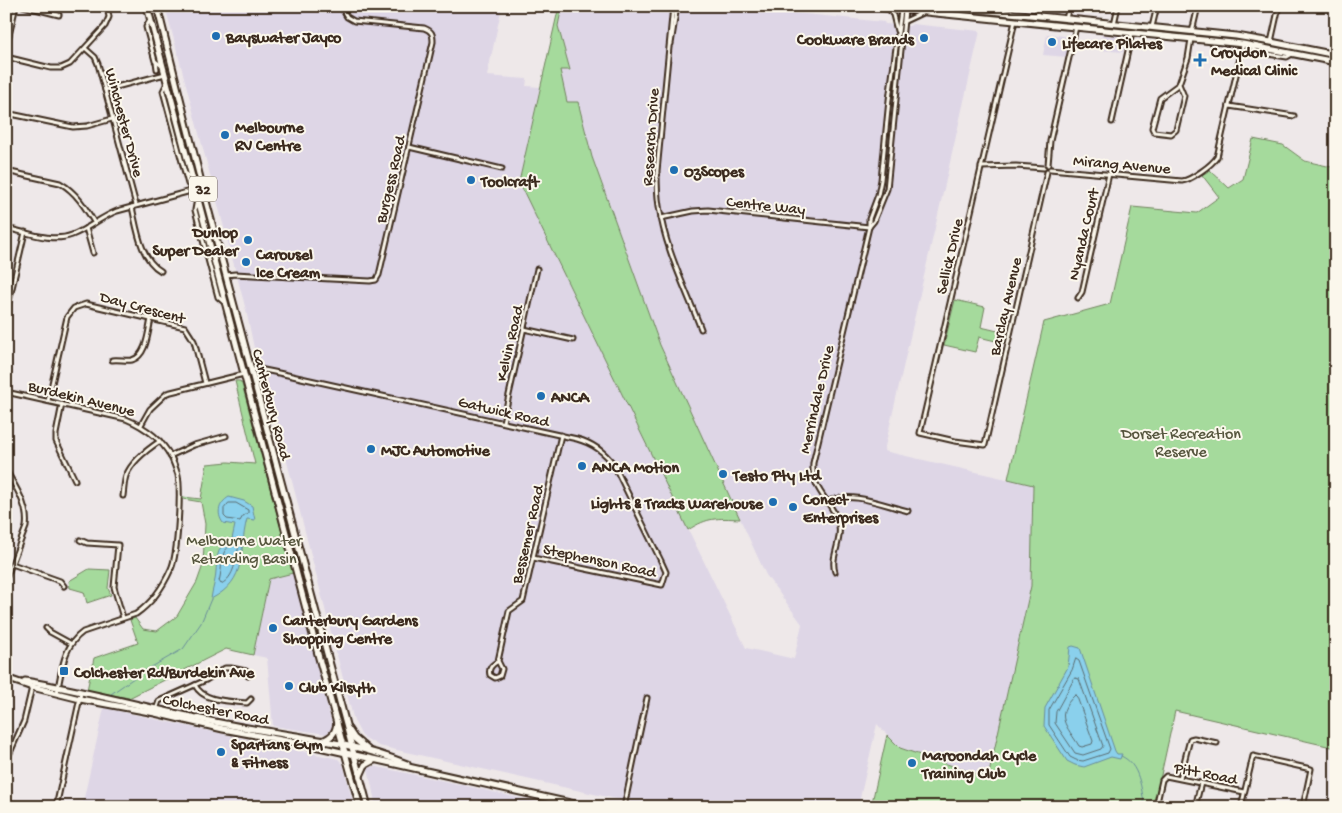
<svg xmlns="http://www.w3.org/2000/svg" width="1342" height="813" viewBox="0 0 1342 813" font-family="'Gochi Hand',sans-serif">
	<rect width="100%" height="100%" fill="#eee8e9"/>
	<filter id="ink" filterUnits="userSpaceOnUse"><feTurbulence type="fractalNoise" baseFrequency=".02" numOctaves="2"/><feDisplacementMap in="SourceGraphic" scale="10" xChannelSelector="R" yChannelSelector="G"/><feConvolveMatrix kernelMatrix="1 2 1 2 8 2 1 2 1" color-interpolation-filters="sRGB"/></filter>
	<g filter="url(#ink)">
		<!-- built -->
		<g fill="#ded6e6">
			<polygon points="165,6 502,6 487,76 527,79 526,86 540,87 519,182 746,648 794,659 802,624 766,575 660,345 592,157 578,102 567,102 559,70 570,70 558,26 562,6 726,6 884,22 885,24 910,26 912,24 980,31 884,451 1033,485 1031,586 988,779 900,748 877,724 858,807 652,807 379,746 362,736 354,721 263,369 257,362 246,310"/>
			<polygon points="1047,34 1072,37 1067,57 1043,55"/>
			<polygon points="1102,35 1125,37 1126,39 1123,52 1099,50"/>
			<polygon points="293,573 332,725 331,730 326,734 273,726 267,658 253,655 269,579"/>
			<polygon points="104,708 338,759 343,764 354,807 82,807"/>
			<polygon points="373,766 449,782 558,807 376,807 368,768"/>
		</g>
		<!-- green -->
		<g fill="#a5da9c" stroke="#70825d">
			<path d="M559,6H562L558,26L570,70H560L567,102H578L592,157L660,345L740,519C717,518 708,517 688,530L519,182Z"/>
			<polygon points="1253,139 1283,145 1305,161 1336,168 1336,748 1175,711 1154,807 1124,807 1100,802 1099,807 871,807 887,735 900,748 988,778 1031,586 1033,485 1008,479 1044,322 1110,304 1132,207 1197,213 1219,197 1202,175 1210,170 1229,188 1243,179"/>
			<polygon points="955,300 985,307 981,327 1006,333 1004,343 979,337 975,352 944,345"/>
			<polygon points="235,381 240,381 242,384 293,573 269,579 253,655 226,649 129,698 87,690 94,658 138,643 130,620 135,618 143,629 157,631 177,616 197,582 203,565 205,524 201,502 183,499 183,497 201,499 207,464 228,462 255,464"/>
			<polygon points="89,569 110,570 108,588 111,595 87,603 84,592 70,588 69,581"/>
		</g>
		<!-- water -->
		<g fill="#8ad0ec" stroke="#6a8e9a">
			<path d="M229,497L244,501L252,506L255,520L247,519C238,552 249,579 211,599C212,590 216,580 216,571C217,558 217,543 232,539L235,525L223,523C216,513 219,503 229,497Z"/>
			<polygon points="1073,646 1080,648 1115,751 1117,754 1122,754 1120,759 1111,757 1084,767 1075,765 1067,761 1044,726 1045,708 1068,667 1070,647"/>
		</g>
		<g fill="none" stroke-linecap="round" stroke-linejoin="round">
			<!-- shore -->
			<g stroke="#5b6c70" stroke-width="1">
				<polygon points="229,503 236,503 248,510 248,513 243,516 240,521 227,519 224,516 224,509"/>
				<path d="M237,543L239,546C235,560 235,577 221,584L219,581C224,565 217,548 237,543Z"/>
				<polygon points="1076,659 1079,661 1110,749 1108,753 1083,761 1076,760 1070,757 1049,725 1049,710 1072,670"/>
				<polygon points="1075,678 1079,679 1103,746 1101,749 1083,755 1075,753 1055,723 1056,712"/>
				<path d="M1075,695L1077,697L1093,741L1092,744L1082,747L1079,746C1067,726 1053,716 1075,695Z"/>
			</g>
			<!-- stream -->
			<g stroke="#6a8e9a" stroke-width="1">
				<polyline points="111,694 141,673 183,649 201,623 211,599"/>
				<path d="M1121,756C1140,764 1141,789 1145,807"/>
			</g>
			<!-- minor casing -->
			<g stroke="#3b2a1e" stroke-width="7">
				<g id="minor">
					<polyline points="23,6 59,15"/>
					<path d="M673,6L657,171C657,183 657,195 659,206C665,249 686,289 701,329"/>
					<polyline points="889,9 893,15 897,31"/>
					<polyline points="1037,15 1039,6"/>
					<polyline points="1066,19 1069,6"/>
					<polyline points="150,20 146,27 155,61 162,66"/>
					<polyline points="905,21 922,13"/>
					<polyline points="1015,21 920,433 955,441 985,445 1047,172"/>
					<polyline points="1114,24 1118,6"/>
					<polyline points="1152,27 1157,6"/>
					<polyline points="1192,32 1198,6"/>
					<polyline points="1271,42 1279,6"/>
					<polyline points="671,44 677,6"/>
					<polyline points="1251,45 1255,52 1287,57 1294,53"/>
					<polyline points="6,48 16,6"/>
					<polyline points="86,49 95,57 98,64 136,205"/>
					<polyline points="6,57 51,68 61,68 70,64 105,26 109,17 107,6"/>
					<polyline points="156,62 157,69"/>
					<polyline points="167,83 163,91 185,173 192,179"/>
					<polyline points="1179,84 1184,96 1176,130 1171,134 1154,132 1152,128 1160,98 1179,84 1188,58 1191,39"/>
					<polyline points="105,90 165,74"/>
					<polyline points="1229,106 1294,116"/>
					<polyline points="6,113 73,127 87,126 112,119"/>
					<polyline points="1112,122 1132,33"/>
					<polyline points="409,147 502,169"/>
					<polyline points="1048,165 1050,141 1076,27"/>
					<polyline points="981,167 1016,166 1044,168"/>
					<path d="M1050,169L1182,181C1191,180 1212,165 1217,157L1243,45"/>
					<path d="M6,171L60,183C76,192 85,207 94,222"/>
					<polyline points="185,173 188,184"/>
					<polyline points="197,199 195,210 218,297 225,303"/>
					<path d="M132,207C137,228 140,259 161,271"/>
					<polyline points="661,218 693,211 708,210 869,227"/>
					<polyline points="869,227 874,221 887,189 905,10"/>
					<path d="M6,228C26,232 52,243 72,235C88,229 101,217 117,211L202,188"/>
					<polyline points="86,228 93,253"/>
					<path d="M226,275L235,274L370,281L376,280L379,275L433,42C433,34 432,31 424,28L354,21L347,17L344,12L345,6"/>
					<polyline points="1078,298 1082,292 1109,174"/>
					<polyline points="6,314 25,232"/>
					<polyline points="524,329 573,340"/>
					<polyline points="6,334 7,334"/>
					<path d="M112,360C118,359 126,361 132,360C147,356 148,331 151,319"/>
					<path d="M252,370L259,369L274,372L577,439C592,443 604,451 614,465L661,561L666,572L662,585L533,558"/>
					<path d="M6,392L126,419C145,427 161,438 171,457C174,463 176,469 178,475C181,492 178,554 171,569C163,587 152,603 136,614L83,632C63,646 62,670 57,693"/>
					<polyline points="48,401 67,317 74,308 86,304 185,327 194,341 205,383"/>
					<polyline points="62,404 56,434 56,441 75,480"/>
					<polyline points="503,422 537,269"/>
					<polyline points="141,425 150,409 167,393 244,374"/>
					<polyline points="170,456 194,445 226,436"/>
					<path d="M6,470C16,488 29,506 26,527L6,579"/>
					<path d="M123,496C124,489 124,482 126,476C131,462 148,449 160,441"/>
					<path d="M827,502C851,490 883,505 908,511"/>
					<polyline points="80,540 87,543 118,545 114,587 123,618"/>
					<polyline points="12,564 60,581 64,586"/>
					<path d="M835,572C830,557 842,542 839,526C834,501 811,493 813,463L869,227V219L878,195L881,180L889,100L901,10"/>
					<polyline points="46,628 50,632 70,643"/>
					<path d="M498,661L502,669L500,676L495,678L490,675C488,668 492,665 498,661L509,611L523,601L561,435"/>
					<path d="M195,685C203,702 230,701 247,703L251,699"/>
					<polyline points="156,710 159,701 206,680 225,668 231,668 246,671 248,676"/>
					<polyline points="1180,778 1190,739 1194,738 1217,743"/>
					<polyline points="6,792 9,755 24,721 32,687"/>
					<polyline points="56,807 81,693"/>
					<polyline points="624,807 647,698"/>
					<polyline points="1156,807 1162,780 1166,776 1244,792"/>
					<polyline points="1195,807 1201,783"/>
					<polyline points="1241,807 1253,756 1311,769 1303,807"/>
				</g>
			</g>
			<!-- secondary casing -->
			<g stroke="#3b2a1e" stroke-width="9">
				<g id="secondary">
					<polyline points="6,678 32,687 80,699 155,713 223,729 319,747 588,807"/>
					<path d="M25,681C92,692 158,711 225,724C286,736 349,740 407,764"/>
					<polyline points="348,729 354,738 368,750"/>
					<path d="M322,741C332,737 336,733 337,722"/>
					<polyline points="360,776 365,765 374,760"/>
				</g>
			</g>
			<!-- primary casing -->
			<g stroke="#3b2a1e" stroke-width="9">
				<g id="primary">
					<polyline points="147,6 319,658 360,807"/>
					<polyline points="157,6 202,186 368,807"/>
					<polyline points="867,6 1243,44 1336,62"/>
					<polyline points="941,6 1236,36 1271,42 1336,55"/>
				</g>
			</g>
			<!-- minor -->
			<use href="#minor" stroke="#fbf7ec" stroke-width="3"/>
			<!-- secondary -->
			<use href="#secondary" stroke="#fbf7ec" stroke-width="5"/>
			<!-- primary -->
			<use href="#primary" stroke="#fbf7ec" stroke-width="5"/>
		</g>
	</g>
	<!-- markers -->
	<g fill="#1f6fb2" stroke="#fbf7ec" stroke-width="2">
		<circle cx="216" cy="36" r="5"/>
		<circle cx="924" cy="38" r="5"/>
		<circle cx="1052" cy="42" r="5"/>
		<path d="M1197.5 52.5h5v5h5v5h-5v5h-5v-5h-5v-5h5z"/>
		<circle cx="225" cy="135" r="5"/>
		<circle cx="674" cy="170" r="5"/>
		<circle cx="471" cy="180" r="5"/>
		<circle cx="248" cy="240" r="5"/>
		<circle cx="246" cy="262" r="5"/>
		<circle cx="541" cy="396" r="5"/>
		<circle cx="371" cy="449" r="5"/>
		<circle cx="582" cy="466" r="5"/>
		<circle cx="723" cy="474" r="5"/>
		<circle cx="773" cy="502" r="5"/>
		<circle cx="793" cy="507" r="5"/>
		<circle cx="273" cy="628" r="5"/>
		<rect x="59" y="666" width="10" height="10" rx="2.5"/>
		<circle cx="289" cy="686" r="5"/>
		<circle cx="221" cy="752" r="5"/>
		<circle cx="912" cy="763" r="5"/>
	</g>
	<g text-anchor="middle" stroke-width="4" stroke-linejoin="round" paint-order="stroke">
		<!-- shield labels -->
		<rect fill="#fbf7ec" stroke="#75685c" stroke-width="1" x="189" y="176.5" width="28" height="25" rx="4"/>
		<g font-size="15" font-weight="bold" fill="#3b2a1e">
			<text x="203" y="194">32</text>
		</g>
		<!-- poi labels -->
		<g font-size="16" font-weight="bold" fill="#3b2a1e" stroke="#fbf7ec" text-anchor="start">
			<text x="226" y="42">Bayswater Jayco</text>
			<text x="914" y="44" text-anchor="end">Cookware Brands</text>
			<text x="1062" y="48">Lifecare Pilates</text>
			<text x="1211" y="57">Croydon<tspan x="1211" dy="18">Medical Clinic</tspan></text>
			<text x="235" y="132">Melbourne<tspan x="235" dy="18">RV Centre</tspan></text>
			<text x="684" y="176">OzScopes</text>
			<text x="481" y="186">Toolcraft</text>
			<text x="238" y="237" text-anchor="end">Dunlop<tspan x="238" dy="18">Super Dealer</tspan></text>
			<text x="256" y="259">Carousel<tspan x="256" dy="18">Ice Cream</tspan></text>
			<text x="551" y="402">ANCA</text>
			<text x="381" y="455">MJC Automotive</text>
			<text x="592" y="472">ANCA Motion</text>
			<text x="733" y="480">Testo Pty Ltd</text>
			<text x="803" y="504">Conect<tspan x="803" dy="18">Enterprises</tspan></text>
			<text x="763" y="508" text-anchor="end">Lights &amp; Tracks Warehouse</text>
			<text x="283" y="625">Canterbury Gardens<tspan x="283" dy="18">Shopping Centre</tspan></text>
			<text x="74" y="677">Colchester Rd/Burdekin Ave</text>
			<text x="299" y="692">Club Kilsyth</text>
			<text x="231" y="749">Spartans Gym<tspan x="231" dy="18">&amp; Fitness</tspan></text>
			<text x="922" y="760">Maroondah Cycle<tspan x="922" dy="18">Training Club</tspan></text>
		</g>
		<!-- street labels -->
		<g font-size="16" fill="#3b2a1e" stroke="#fbf7ec">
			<text transform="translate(126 122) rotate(75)" y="6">Winchester Drive</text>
			<text transform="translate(649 137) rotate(-86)" y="6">Research Drive</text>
			<text transform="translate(1122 163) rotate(5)" y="6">Mirang Avenue</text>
			<text transform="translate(389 179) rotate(-77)" y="6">Burgess Road</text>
			<text transform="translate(766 204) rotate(6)" y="6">Centre Way</text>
			<text transform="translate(1082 234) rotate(-77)" y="6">Nyanda Court</text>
			<text transform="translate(948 256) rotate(-77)" y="6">Sellick Drive</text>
			<text transform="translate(143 306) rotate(15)" y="6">Day Crescent</text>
			<text transform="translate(1004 306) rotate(-77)" y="6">Barclay Avenue</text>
			<text transform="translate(508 343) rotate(-77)" y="6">Kelvin Road</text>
			<text transform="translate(82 397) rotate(14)" y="6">Burdekin Avenue</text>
			<text transform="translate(815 399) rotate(-77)" y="6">Merrindale Drive</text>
			<text transform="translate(273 404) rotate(75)" y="6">Canterbury Road</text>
			<text transform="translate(504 410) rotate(13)" y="6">Gatwick Road</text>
			<text transform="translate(526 534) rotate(-77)" y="6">Bessemer Road</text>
			<text transform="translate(600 559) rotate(12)" y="6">Stephenson Road</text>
			<text transform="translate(216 708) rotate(11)" y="6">Colchester Road</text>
			<text transform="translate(1206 772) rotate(11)" y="6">Pitt Road</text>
		</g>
		<!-- park labels -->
		<g font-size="16" fill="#56563e" stroke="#fbf7ec">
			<text x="1181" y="438">Dorset Recreation<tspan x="1181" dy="18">Reserve</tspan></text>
			<text x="244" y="545">Melbourne Water<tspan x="244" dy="18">Retarding Basin</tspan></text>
		</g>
	</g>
	<!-- margin -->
	<rect width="1342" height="813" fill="none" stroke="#fbf7ec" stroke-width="25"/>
	<rect x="12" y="12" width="1317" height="788" fill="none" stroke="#3b2a1e" stroke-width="2" filter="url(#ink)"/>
</svg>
